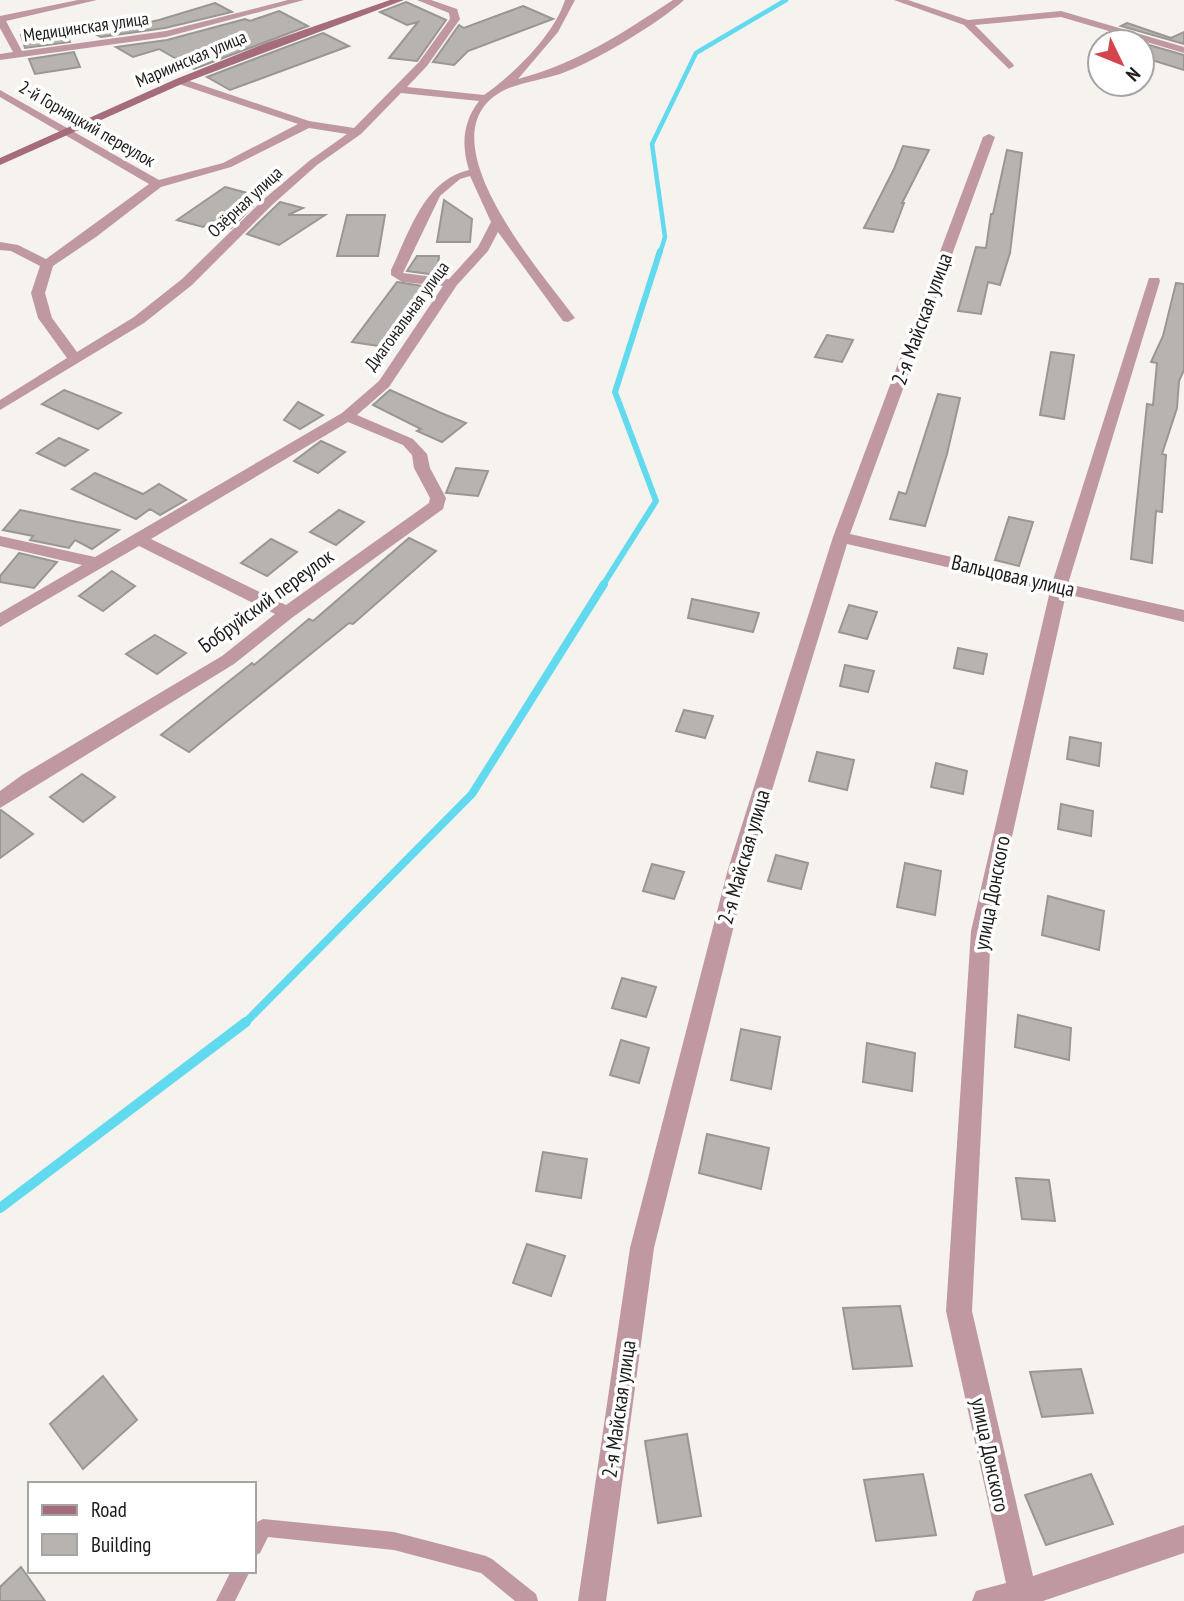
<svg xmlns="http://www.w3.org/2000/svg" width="1184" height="1601" viewBox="0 0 1184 1601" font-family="'PT Sans Narrow',sans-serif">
	<rect width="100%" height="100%" fill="#f6f2ed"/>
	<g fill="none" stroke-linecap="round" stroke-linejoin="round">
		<!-- stream-far3 -->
		<polyline stroke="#61d9ef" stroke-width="4.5" points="660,253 665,237 652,144 696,53 786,0"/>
		<!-- stream-far2 -->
		<polyline stroke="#61d9ef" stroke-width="6" points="603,585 656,501 615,392 660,251"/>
		<!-- stream-far1 -->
		<polyline stroke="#61d9ef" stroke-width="8" points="244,1024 472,794 604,584"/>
		<!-- stream -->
		<polyline stroke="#61d9ef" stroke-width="10" points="0,1208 246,1022"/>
	</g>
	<!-- building -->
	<g fill="#b7b4af" stroke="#9a9692" stroke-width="2">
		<polygon points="406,2 446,20 417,61 389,58 418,22 407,25 380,12"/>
		<polygon points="215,3 232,12 165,28 101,37 95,34 159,20"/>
		<polygon points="523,6 553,19 468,51 454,65 433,62 459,25 464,28"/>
		<polygon points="279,11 308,26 194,69 159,49 133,57 116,47 167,40 245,19 250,21"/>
		<polygon points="1127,23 1171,38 1184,32 1184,44 1121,26"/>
		<polygon points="43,31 47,39 67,35 70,42 25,48 21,35"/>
		<polygon points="323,33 349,46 230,90 207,77"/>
		<polygon points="1142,43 1184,55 1184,70 1142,57"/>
		<polygon points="74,52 80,67 35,74 29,59"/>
		<polygon points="903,146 929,150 902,203 904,203 893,232 864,228 894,169"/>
		<polygon points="1007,150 1022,153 1010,253 1000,285 988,282 981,314 958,311 976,247 986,248 991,214 993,214"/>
		<polygon points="225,187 262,197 231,228 212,221 203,227 177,220"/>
		<polygon points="444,200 472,219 470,242 437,242"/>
		<polygon points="280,202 303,208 288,215 325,215 279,245 247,234"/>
		<polygon points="347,215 385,215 378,256 337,256"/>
		<polygon points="417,256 439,256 437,275 407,271"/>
		<polygon points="397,282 429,287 385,347 352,342"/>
		<polygon points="1176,283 1184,284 1184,370 1179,381 1177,408 1162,454 1166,455 1162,512 1156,511 1152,563 1131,559 1147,404 1153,405 1157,363 1151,362 1163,336"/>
		<polygon points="827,335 853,340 842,362 815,357"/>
		<polygon points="1051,352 1074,355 1064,419 1040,415"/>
		<polygon points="64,390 94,402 121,413 98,429 42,404"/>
		<polygon points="390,390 441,413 466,423 442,442 417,431 421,429 373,405"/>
		<polygon points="938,394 960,398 947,454 925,526 890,519 899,492 906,494"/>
		<polygon points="298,402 323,415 300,429 284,420"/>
		<polygon points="59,438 88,450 65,466 37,453"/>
		<polygon points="321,441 345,452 318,473 294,461"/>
		<polygon points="456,468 488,471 478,496 446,493"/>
		<polygon points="95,473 143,494 159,484 186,500 160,515 150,509 136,519 72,489"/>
		<polygon points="20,510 77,522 119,530 92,549 75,540 69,548 30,540 33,536 3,530"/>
		<polygon points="339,510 364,522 336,545 310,532"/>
		<polygon points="1009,517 1033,522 1019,566 995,560"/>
		<polygon points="409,538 436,551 353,624 349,623 189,752 161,735 252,663 254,665 309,619 313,621"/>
		<polygon points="271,539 297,552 267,576 241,563"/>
		<polygon points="19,553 57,562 34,588 0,582 0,576"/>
		<polygon points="112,571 135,586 103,611 79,596"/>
		<polygon points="692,599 759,613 753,632 688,618"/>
		<polygon points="849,605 877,612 867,639 839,632"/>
		<polygon points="155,635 186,653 157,674 126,654"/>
		<polygon points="958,648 987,654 983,674 954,668"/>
		<polygon points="845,665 874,671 868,692 840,686"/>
		<polygon points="684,710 713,716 705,738 676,731"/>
		<polygon points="1070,737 1101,743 1099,766 1067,759"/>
		<polygon points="817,752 854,760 847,790 809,781"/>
		<polygon points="936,763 967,771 963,794 931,787"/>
		<polygon points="82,774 115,797 83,822 50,797"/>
		<polygon points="1061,804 1093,811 1091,836 1058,829"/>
		<polygon points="1,810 33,834 0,858 0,811"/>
		<polygon points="776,855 808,863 801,889 768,881"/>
		<polygon points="905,863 941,871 935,915 897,907"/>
		<polygon points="652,864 684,872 674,899 643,891"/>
		<polygon points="1048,896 1104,911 1099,950 1042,935"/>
		<polygon points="622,978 656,987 646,1017 612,1008"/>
		<polygon points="1018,1015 1071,1028 1069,1060 1015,1047"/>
		<polygon points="741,1029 780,1037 771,1089 731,1080"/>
		<polygon points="621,1040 649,1048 639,1083 610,1075"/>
		<polygon points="867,1043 915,1053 912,1091 863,1082"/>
		<polygon points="707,1134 769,1148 761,1189 699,1173"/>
		<polygon points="543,1152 587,1159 581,1198 536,1191"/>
		<polygon points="1016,1178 1049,1180 1055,1221 1022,1219"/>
		<polygon points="527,1244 565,1256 551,1296 513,1283"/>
		<polygon points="900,1306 912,1366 853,1369 843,1308"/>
		<polygon points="1081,1369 1093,1413 1042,1417 1030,1372"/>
		<polygon points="103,1376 137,1420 83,1469 50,1424"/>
		<polygon points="687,1434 701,1516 658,1523 645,1441"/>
		<polygon points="923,1474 936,1535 876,1541 864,1480"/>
		<polygon points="1091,1474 1113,1524 1046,1545 1025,1495"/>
		<polygon points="21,1567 45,1601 0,1601 0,1587"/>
	</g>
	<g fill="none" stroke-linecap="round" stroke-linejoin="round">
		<!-- service -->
		<g fill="#c098a2" fill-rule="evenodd">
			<polygon points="263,1519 394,1532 486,1556 492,1559 536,1594 538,1601 515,1601 481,1573 394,1550 268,1537 260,1553 254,1556 254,1528 257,1522"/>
			<polygon points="231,1571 250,1571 235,1601 216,1601"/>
		</g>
		<!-- minor -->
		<g fill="#c098a2" fill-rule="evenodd">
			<polygon points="78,0 97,0 6,21 22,51 166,31 288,0 304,0 166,37 0,60 0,54 13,52 0,28 0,16"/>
			<path d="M417,0H431L457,9L460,19L427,66L407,87L484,95C514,74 554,35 565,0H575L558,32L518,79C580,62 619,35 673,0H684C659,23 593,63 560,74C544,79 525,82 509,88C413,129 543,274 575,318L568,322L563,321L498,232L488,251L457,285L389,387L357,415L413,439L427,454L430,468L446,498L443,509L293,617L234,664L0,808V791L22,775L222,656L275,614L139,546L0,627V613L82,565L0,546V536L95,557L342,413L379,381L443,286L402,282L391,275V270C409,233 424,180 469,170C461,144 463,122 479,101L401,93L361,134L317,165L272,205L192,285L144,323L0,410V400L67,358L38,318L31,293L40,266L11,251L0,250V242L18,245L46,259L149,184L0,97V90L159,180L223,163L298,124L176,83V79H184L309,121L354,128L419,62L450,19L449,13ZM309,128L347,134L309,161L264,199L182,279L134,317L77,352L52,318L45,293L53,266L96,237L161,187L231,167ZM470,176L491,222L478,247L449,279L403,273L440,196L460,179ZM348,422L403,445L412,455L414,468L430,498L429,503L286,605L151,539Z"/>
			<polygon points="894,0 908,0 968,20 1061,11 1184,47 1184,53 1061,17 975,25 1013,64 1014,66 1009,69 964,25"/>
			<polygon points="989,134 995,137 850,534 1053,580 1148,281 1149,278 1159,278 1160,281 1068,584 1184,610 1184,622 1066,594 991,931 972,1311 1033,1576 1184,1525 1184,1553 1043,1601 972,1601 976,1591 1006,1583 946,1311 971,931 1050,591 847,544 748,869 654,1248 606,1601 578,1601 630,1248 728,869 833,537 983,137"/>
		</g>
		<!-- secondary -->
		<polygon fill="#a56c7b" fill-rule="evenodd" points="390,0 404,0 184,83 0,165 0,158 176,79 266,43"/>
	</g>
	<g text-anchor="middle" stroke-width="7" stroke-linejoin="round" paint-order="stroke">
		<!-- far-street labels -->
		<g font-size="18" fill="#1d1c1a" stroke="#fff">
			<text transform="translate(86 27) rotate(-8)" y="6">Медицинская улица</text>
			<text transform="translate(191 59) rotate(-23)" y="6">Мариинская улица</text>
			<text transform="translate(87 124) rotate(30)" y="6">2-й Горняцкий переулок</text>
			<text transform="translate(245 202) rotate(-43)" y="6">Озёрная улица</text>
			<text transform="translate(407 316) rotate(-54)" y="6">Диагональная улица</text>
		</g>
		<!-- street labels -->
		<g font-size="21" fill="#1d1c1a" stroke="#fff">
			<text transform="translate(922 319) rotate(-70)" y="7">2-я Майская улица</text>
			<text transform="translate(1013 576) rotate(13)" y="7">Вальцовая улица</text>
			<text transform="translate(266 601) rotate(-36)" y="7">Бобруйский переулок</text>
			<text transform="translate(744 857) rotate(-74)" y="7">2-я Майская улица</text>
			<text transform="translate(992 893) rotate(-79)" y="7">улица Донского</text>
			<text transform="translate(619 1409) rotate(-82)" y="7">2-я Майская улица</text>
			<text transform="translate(990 1455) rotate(78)" y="7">улица Донского</text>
		</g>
	</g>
	<!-- legend -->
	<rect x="28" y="1482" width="228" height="91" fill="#ffffff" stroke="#a5a4a3" stroke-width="2"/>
	<rect x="42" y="1505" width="35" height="10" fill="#a56c7b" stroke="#a5a4a3" stroke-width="2"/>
	<text x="91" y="1517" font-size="21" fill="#1d1c1a">Road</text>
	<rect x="42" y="1534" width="35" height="21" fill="#b7b4af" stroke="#a5a4a3" stroke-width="2"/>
	<text x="91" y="1552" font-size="21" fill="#1d1c1a">Building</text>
	<!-- north arrow -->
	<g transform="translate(1121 63) rotate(133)"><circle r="33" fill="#ffffff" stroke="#a5a4a3" stroke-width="2"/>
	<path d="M0-5L12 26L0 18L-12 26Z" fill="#d4444d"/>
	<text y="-10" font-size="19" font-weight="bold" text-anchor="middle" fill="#1d1c1a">N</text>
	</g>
</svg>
